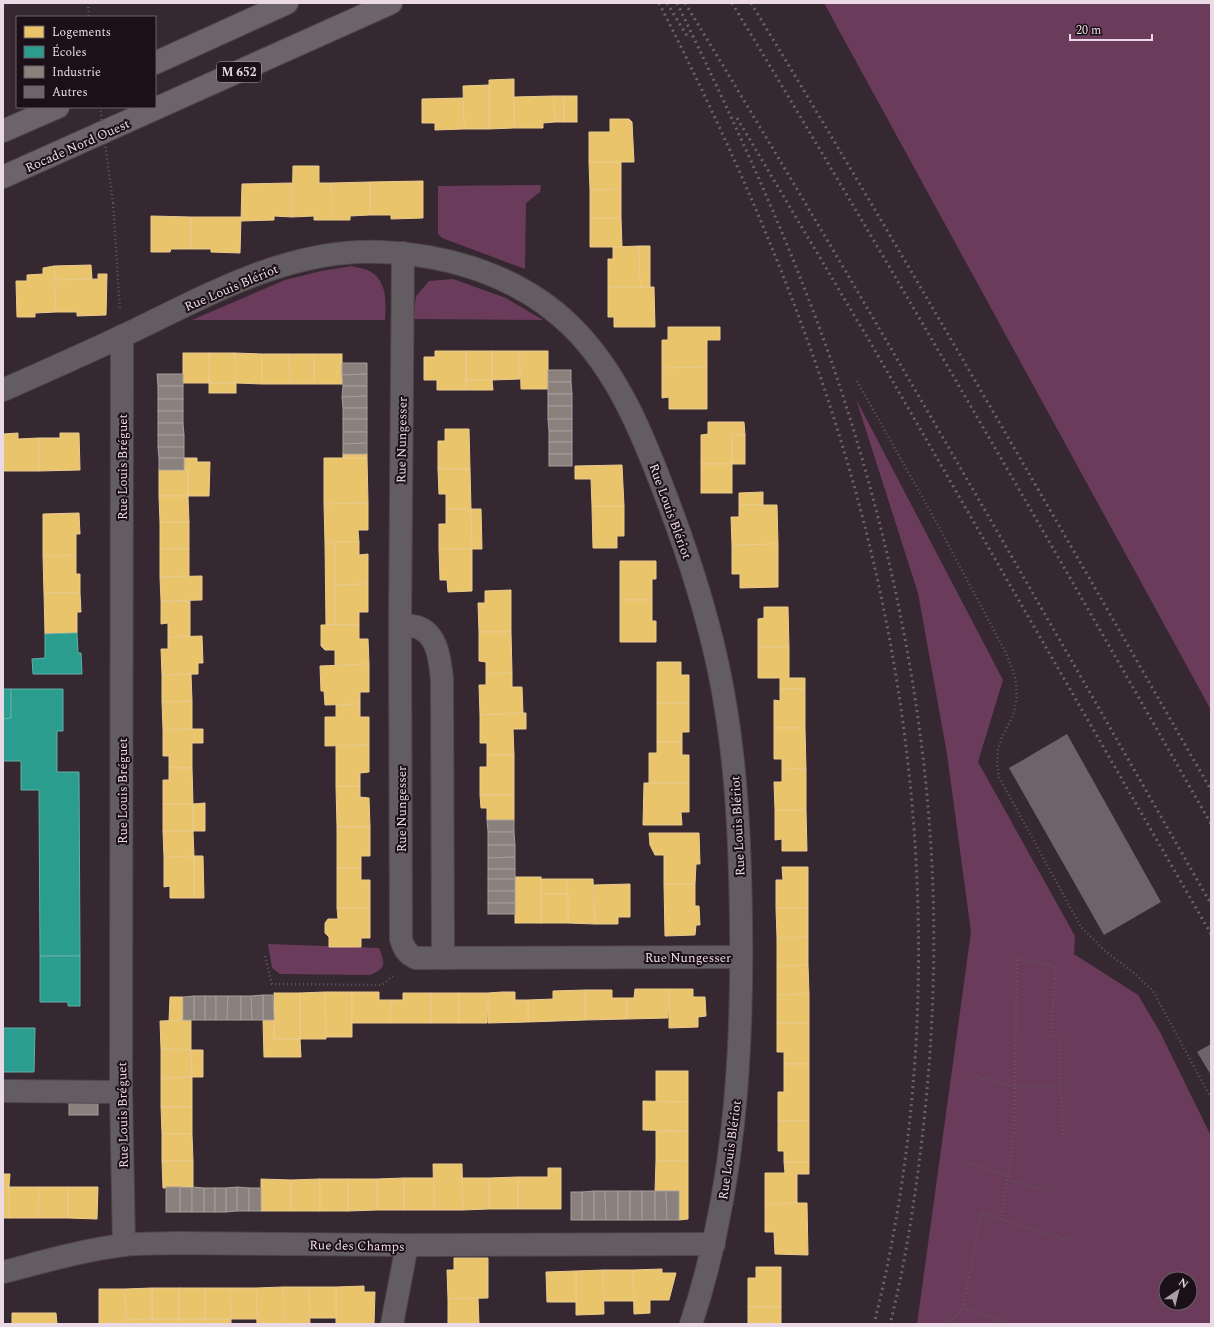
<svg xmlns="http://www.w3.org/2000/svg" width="1214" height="1327" viewBox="0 0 1214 1327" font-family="Spectral,serif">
	<rect width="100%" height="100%" fill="#352831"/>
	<!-- green -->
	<g fill="#6b3b5c" fill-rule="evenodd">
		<polygon points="824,3 1211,3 1211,710"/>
		<polygon points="541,185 540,192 526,203 525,269 442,238 438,234 438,186"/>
		<path d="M352,266C357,268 363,268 367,270C388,279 386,302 385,320H192L285,280L321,271Z"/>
		<polygon points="453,279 506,298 543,320 413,319 416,296 429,281"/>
		<path d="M856,399L1003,680L978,762L1075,936L1074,954L1138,995L1160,1032L1211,1136V1324H917L971,932L947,754L918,593ZM1166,1279H1190V1303H1166Z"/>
		<path d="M268,944L379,948C385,964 387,968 370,975L280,974L272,968Z"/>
	</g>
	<!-- homes -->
	<g fill="#e9c46a" stroke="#eacb8f">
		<polygon points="514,79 514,128 489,129 489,80"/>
		<polygon points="489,85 489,129 464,129 463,86"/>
		<polygon points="554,96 564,96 564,122 555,122"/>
		<polygon points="554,96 555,122 543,123 543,128 514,128 514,97"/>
		<rect x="564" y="96" width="13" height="26"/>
		<polygon points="463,98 464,129 435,130 435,123 422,123 422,99"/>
		<polygon points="610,119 629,119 632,122 634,162 589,162 589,132 610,132"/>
		<polygon points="589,162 621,162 621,189 590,190"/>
		<polygon points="293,166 319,166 319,183 331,183 332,220 314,220 314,216 292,217"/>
		<polygon points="423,181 423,218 391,219 391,215 370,215 370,182"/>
		<polygon points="370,182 370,215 350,216 350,220 332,220 331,183"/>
		<polygon points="292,183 292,217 274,216 274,220 241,221 242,184"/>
		<polygon points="621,189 621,218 590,218 590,190"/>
		<polygon points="151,216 191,217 191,249 171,249 170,252 151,252"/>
		<polygon points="191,217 241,217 240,253 211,252 211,249 191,249"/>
		<polygon points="590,218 621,218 622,247 590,247"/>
		<polygon points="639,246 650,246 650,287 640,287"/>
		<polygon points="639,246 640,287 608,287 608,259 613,259 613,247"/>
		<polygon points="91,265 92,279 55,280 54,266"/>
		<polygon points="54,266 56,312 35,313 35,317 17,317 16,281 27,281 27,275 43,274 43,268"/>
		<polygon points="98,274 107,274 106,315 77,316 77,312 56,312 55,280 98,279"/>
		<polygon points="608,287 654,287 655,327 614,327 614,317 608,317"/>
		<polygon points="668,327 720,327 720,340 707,340 707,367 662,368 662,340 668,340"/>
		<polygon points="435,351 466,351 466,390 437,390 437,380 424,380 424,357 435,357"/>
		<rect x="466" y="351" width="26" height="29"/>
		<polygon points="492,351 520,351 520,379 492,380"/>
		<polygon points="520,351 548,351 548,389 521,389"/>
		<rect x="183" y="353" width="26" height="30"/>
		<polygon points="209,353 235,353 236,383 209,383"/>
		<polygon points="235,353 262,354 262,384 236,383"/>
		<polygon points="262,354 289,354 290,384 262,384"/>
		<polygon points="289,354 314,354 314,384 290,384"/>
		<rect x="314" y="354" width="28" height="30"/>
		<polygon points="707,367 707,409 669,409 669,397 662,398 662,368"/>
		<polygon points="466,380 492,380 493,390 466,390"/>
		<rect x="209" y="383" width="27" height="10"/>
		<polygon points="708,422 744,422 745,435 732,435 732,464 701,464 701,435 708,434"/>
		<polygon points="445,429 469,429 470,469 438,469 438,441 445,441"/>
		<polygon points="18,433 18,439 39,438 39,471 3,471 3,434"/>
		<polygon points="60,433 79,433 80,470 39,471 39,438 60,438"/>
		<rect x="732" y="435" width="13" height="29"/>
		<rect x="343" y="454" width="24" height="4"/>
		<polygon points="184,458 197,458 197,462 210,462 209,496 188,496 188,470 184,470"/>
		<polygon points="324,458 367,458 368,503 324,504"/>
		<rect x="701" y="464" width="31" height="29"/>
		<polygon points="622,465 624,506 592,506 591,479 575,479 575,466"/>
		<polygon points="438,469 470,469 471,509 446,509 446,494 439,494"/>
		<rect x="159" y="470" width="29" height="26"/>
		<polygon points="763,492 763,505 739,505 739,493"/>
		<polygon points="159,496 188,496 189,522 160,522"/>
		<polygon points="368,503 368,530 358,530 359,542 325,543 324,504"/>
		<polygon points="739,505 777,505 778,544 732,545 731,517 739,517"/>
		<polygon points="592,506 624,506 624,536 617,536 617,548 593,548"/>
		<polygon points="446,509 471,509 472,549 439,549 439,524 446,524"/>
		<polygon points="471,509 481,509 482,549 472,549"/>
		<polygon points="79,513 80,534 76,534 76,555 43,556 43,514"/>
		<rect x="160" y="522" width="29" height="27"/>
		<polygon points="335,542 335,625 326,625 325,543"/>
		<polygon points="335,542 359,542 359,555 368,554 368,584 335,585"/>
		<polygon points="778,544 778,587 740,588 740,574 732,574 732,545"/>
		<polygon points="160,549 189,549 189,576 160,577"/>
		<polygon points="439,549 472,549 472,591 448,592 447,580 440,580"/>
		<polygon points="76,555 76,574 80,574 80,593 44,593 43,556"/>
		<polygon points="620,561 656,561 656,579 652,579 652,600 620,600"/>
		<polygon points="202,576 202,600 161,601 160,577"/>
		<polygon points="368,584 368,612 359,612 359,625 335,625 335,585"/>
		<polygon points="511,590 511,632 479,632 478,603 485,603 485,591"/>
		<polygon points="44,593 80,593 81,612 77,612 77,633 45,634"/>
		<polygon points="620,600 652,600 652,621 656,621 656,642 620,642"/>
		<polygon points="161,601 190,601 190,636 168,637 168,623 161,624"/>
		<polygon points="764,607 788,607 789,647 758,647 758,619 764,618"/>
		<polygon points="321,625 359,625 359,639 368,639 369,664 335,665 335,650 325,650 321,646"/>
		<polygon points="479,632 511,632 512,673 486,674 486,662 479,661"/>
		<polygon points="202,636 203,663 198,663 198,674 162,675 161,649 168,649 168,637"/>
		<polygon points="758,647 789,647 789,678 805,678 805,689 780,689 780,678 758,678"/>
		<polygon points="657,662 681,662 681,675 689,675 689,703 657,703"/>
		<polygon points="369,664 369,692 360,692 360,704 325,705 324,691 321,691 320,666"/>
		<polygon points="512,673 512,687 522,687 523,713 480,715 479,685 486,685 486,674"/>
		<polygon points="191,674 192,701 162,702 162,675"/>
		<polygon points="780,689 805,689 805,728 774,728 774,700 780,701"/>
		<polygon points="192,701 192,729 163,730 162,702"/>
		<polygon points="657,703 689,703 689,732 682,732 682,742 657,742"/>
		<polygon points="360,704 360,717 369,717 369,745 325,746 325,717 336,717 336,705"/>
		<polygon points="523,713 526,713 526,729 513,729 514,755 487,755 487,743 480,743 480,715"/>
		<polygon points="774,728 805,728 806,769 782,768 782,759 774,759"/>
		<polygon points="192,729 203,729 203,743 192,743 192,768 169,768 169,756 163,756 163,730"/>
		<polygon points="657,742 682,742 682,755 689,755 689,783 649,783 649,753 657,753"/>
		<polygon points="369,745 369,772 360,773 360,786 336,786 336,746"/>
		<polygon points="487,755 514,755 514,795 480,795 480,767 487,767"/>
		<polygon points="169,768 192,768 193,804 163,804 163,780 169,780"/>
		<polygon points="782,768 806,769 806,810 775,810 774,782 782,782"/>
		<polygon points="644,783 689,783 689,812 681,812 682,825 643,825"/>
		<polygon points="336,786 360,786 360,797 369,798 370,827 337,827"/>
		<polygon points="480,795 514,795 514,820 487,820 487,808 481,808"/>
		<polygon points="205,803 205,831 193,831 193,804"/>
		<rect x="163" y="804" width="30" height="27"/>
		<polygon points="775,810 806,810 807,851 782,851 782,839 775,840"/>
		<polygon points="337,827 370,827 370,856 361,856 361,868 337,868"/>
		<polygon points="163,831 193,831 194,856 164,857"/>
		<polygon points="649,833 699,833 700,864 696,864 695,884 664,884 664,855 655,855 650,845"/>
		<polygon points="194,856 203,856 204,898 194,898"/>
		<polygon points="194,856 194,898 170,898 170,886 164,887 164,857"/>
		<polygon points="782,867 808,867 808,908 776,908 776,880 783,880"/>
		<polygon points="337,868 361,868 361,880 370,880 370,908 337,908"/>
		<rect x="515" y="877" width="26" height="46"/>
		<polygon points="541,879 567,879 568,894 541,894"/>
		<polygon points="567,879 593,879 595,924 568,923"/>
		<polygon points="630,884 630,917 618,917 618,924 595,924 594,885"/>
		<polygon points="664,884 695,884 695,906 699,906 700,925 696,925 695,935 665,936"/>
		<rect x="541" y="894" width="27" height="29"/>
		<polygon points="337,908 370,908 370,938 361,938 361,947 329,947 329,937 325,933 325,923 328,919 338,919"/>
		<polygon points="776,908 808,908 808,937 777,938"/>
		<polygon points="808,937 808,965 777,966 777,938"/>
		<polygon points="808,965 809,994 777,995 777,966"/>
		<polygon points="635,989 669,989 668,1018 627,1019 627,998 634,998"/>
		<polygon points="669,989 693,989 693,997 705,997 706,1016 698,1017 698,1027 669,1028"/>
		<polygon points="585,990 612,990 612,998 627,998 627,1019 585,1020"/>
		<polygon points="585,990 585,1020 528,1022 528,1000 553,999 553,991"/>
		<polygon points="325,992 352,992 352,1037 326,1037"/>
		<polygon points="325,992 326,1039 300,1039 300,993"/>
		<polygon points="352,992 379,992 379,1000 391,1000 390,1023 352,1023"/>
		<polygon points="502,992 515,992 515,1000 528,1000 528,1022 488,1023 488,993"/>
		<rect x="274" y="993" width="26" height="46"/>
		<polygon points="403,993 431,993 431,1023 390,1023 391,1000 403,1000"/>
		<rect x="431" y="993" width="28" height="30"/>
		<polygon points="459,993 488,993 487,1023 459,1023"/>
		<polygon points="809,994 809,1023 777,1023 777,995"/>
		<polygon points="170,997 183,997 183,1020 169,1021"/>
		<polygon points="191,1020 191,1050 161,1049 160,1021"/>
		<polygon points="263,1020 274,1020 274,1039 300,1039 301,1057 264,1057"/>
		<polygon points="777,1023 809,1023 809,1064 784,1064 784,1052 777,1052"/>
		<polygon points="161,1049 191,1050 192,1077 161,1078"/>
		<polygon points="191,1050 203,1050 203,1077 192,1077"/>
		<polygon points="784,1064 809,1064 809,1121 778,1121 778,1092 784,1092"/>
		<rect x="656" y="1071" width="32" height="31"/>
		<polygon points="192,1077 192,1107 161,1107 161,1078"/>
		<polygon points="643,1101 688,1102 688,1131 643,1130"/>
		<polygon points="161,1107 192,1107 192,1134 162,1134"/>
		<polygon points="778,1121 809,1121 809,1162 784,1162 784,1151 778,1151"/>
		<rect x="656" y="1131" width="32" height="30"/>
		<polygon points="162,1134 192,1134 193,1161 162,1161"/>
		<polygon points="162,1161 193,1161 193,1187 163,1188"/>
		<polygon points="656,1161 688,1161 688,1219 679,1220 679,1191 655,1191"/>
		<polygon points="784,1162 809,1162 809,1174 797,1174 797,1203 765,1204 765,1173 785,1173"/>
		<polygon points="433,1164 462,1164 463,1210 434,1210"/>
		<polygon points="548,1168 561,1168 561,1209 518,1209 518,1177 548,1177"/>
		<polygon points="3,1174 10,1174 9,1187 3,1187"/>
		<polygon points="518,1177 518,1209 489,1209 489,1178"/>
		<polygon points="404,1178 404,1210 377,1210 377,1179"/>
		<rect x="404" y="1178" width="30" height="32"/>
		<polygon points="462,1178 489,1178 489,1209 463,1210"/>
		<polygon points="261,1179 291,1180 291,1211 261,1211"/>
		<polygon points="320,1179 320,1211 291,1211 291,1180"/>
		<rect x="320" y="1179" width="28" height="32"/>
		<polygon points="348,1179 377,1179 377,1210 348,1211"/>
		<rect x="3" y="1187" width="6" height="31"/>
		<polygon points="9,1187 39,1187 38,1218 9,1218"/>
		<polygon points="39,1187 68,1187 68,1218 38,1218"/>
		<polygon points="68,1187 98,1187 97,1219 68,1218"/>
		<polygon points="797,1203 807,1203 808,1255 775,1254 774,1232 765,1232 765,1204"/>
		<polygon points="454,1258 488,1258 488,1298 448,1299 447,1270 454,1270"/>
		<polygon points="756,1267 781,1267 781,1307 748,1307 748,1278 756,1278"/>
		<polygon points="662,1269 662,1273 676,1273 669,1300 650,1300 650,1313 634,1314 633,1270"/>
		<polygon points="603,1270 633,1270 634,1301 604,1301"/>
		<polygon points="603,1270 604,1314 576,1315 576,1271"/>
		<polygon points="576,1271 576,1302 547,1302 546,1272"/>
		<polygon points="364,1286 364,1292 375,1292 374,1324 336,1324 336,1287"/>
		<polygon points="283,1287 309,1287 310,1324 284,1324"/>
		<polygon points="283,1287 284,1324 257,1324 256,1288"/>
		<polygon points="309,1287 336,1287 336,1318 310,1318"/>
		<rect x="152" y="1288" width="27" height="31"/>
		<polygon points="152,1288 152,1319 126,1320 125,1289"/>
		<rect x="179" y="1288" width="26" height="31"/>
		<polygon points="205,1288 230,1288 231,1319 205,1319"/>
		<polygon points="230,1288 256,1288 257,1319 231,1319"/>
		<polygon points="99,1289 125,1289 126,1324 99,1324"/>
		<polygon points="478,1298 479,1324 448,1324 448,1299"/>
		<rect x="748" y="1307" width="33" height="17"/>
		<polygon points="12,1313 56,1313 57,1324 12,1324"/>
		<polygon points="152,1319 179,1319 179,1324 153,1324"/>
		<polygon points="152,1319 153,1324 126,1324 126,1320"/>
		<polygon points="179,1319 205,1319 206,1324 179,1324"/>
		<polygon points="205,1319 231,1319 231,1324 206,1324"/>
	</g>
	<!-- schools -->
	<g fill="#2a9d8f" stroke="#64afa9">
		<polygon points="77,633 78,653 81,653 82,674 33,674 32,659 45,658 45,634"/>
		<polygon points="3,689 11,689 11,718 3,719"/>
		<polygon points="11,689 63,689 63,731 57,731 57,772 79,772 80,956 40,956 39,790 21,790 21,761 3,761 3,719 11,718"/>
		<polygon points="40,956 80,956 80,1006 68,1006 68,1002 40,1002"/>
		<polygon points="3,1028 35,1028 34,1072 3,1072"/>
	</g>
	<!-- industry -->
	<g fill="#8a817c" stroke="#a79c9c">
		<polygon points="342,363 367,363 367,374 342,375"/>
		<rect x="548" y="370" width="23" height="12"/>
		<polygon points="157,374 183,374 183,386 158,386"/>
		<polygon points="367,374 367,386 343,386 342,375"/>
		<polygon points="548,382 571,382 572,394 548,394"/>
		<rect x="158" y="386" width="25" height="13"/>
		<polygon points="343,386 367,386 367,396 342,397"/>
		<rect x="548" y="394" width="24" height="12"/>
		<polygon points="367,396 367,408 343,408 342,397"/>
		<rect x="158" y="399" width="25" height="12"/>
		<rect x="548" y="406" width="24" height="13"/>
		<rect x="343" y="408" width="24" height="11"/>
		<rect x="158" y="411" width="25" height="12"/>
		<rect x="343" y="419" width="24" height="13"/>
		<polygon points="548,419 572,419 572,431 549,431"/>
		<polygon points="158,423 183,423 184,435 158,435"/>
		<rect x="549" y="431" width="23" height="11"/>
		<polygon points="343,432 367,432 367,443 343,444"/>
		<rect x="158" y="435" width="26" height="12"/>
		<rect x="549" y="442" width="23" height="12"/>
		<polygon points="367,443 367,454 343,454 343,444"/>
		<polygon points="158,447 184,447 184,458 159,458"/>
		<rect x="549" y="454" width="23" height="12"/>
		<rect x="159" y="458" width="25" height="12"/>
		<polygon points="487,820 514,820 514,832 488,832"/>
		<polygon points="488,832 514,832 515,845 488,845"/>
		<polygon points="488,845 515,845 515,857 488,858"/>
		<polygon points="515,857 515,869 488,869 488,858"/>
		<rect x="488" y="869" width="27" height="10"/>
		<rect x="488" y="879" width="27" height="12"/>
		<rect x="488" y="891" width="27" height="12"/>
		<rect x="488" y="903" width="27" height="11"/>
		<polygon points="263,995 273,995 274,1020 263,1020"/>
		<polygon points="263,995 263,1020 252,1020 251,996"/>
		<rect x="194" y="996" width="11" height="24"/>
		<polygon points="194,996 194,1020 183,1020 183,997"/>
		<rect x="205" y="996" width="11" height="24"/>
		<polygon points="216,996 228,996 227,1020 216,1020"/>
		<polygon points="228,996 241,996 241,1020 227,1020"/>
		<polygon points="241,996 251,996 252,1020 241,1020"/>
		<rect x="69" y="1103" width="29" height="12"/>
		<rect x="166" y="1187" width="14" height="25"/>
		<polygon points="180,1187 192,1188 192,1212 180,1212"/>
		<polygon points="193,1187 204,1188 204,1212 192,1212 192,1188"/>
		<polygon points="237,1187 237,1211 226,1212 226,1188"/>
		<polygon points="237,1187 249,1188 249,1211 237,1211"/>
		<rect x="204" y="1188" width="11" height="24"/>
		<rect x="215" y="1188" width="11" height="24"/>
		<rect x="249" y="1188" width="12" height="23"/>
		<polygon points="594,1191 594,1220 582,1220 582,1192"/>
		<polygon points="594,1191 605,1191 606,1220 594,1220"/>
		<polygon points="605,1191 618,1191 618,1220 606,1220"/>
		<rect x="618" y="1191" width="12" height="29"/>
		<rect x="630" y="1191" width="12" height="29"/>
		<rect x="642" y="1191" width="13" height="29"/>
		<polygon points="655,1191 666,1191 667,1220 655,1220"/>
		<polygon points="666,1191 679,1191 679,1220 667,1220"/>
		<rect x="571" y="1192" width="11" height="28"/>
	</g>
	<!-- building -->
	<g fill="#6f636b">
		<polygon points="1067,734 1161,902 1104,935 1009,768"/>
		<polygon points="1211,1044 1211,1075 1197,1052"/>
	</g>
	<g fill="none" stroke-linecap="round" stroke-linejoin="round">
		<!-- street casing -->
		<g stroke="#51454d" stroke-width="24">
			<g id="street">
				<path d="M403,253L400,627L401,939C404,949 407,954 416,958L741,957"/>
				<polyline points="122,336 121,1092 124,1245"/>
				<path d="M3,390C46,371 89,352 131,332C210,294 292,247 382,252C451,255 521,277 571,326C617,371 642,433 664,491C686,548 705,606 718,666C736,750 740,836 741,922C743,1058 734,1194 691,1324"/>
				<path d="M400,627C404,626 408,626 412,626C437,629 440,659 442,679L443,958"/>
				<polyline points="3,1091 121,1092"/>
				<path d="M3,1272C43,1262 83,1250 124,1245C140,1243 157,1244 174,1243L407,1245L714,1244"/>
				<polyline points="392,1324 407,1245"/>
			</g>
		</g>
		<!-- highway casing -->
		<g stroke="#51454d" stroke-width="24">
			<g id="highway">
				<polyline points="155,63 287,3"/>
				<polyline points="3,131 58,107"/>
				<polyline points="3,177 391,3"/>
			</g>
		</g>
		<!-- path -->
		<g stroke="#5f585c" stroke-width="2.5" stroke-dasharray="1 3" stroke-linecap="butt">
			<polyline points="88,3 89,17"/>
			<polyline points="113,203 120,310"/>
			<polyline points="857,381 934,518 1005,651 1015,676 1017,697 1013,716 1002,737 998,750 997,763 999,777 1081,927 1104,950 1134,973 1153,991 1211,1098"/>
			<polyline points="265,956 272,984 382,985 395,974"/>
			<polyline points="968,1074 1015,1087 1061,1087"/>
			<polyline points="961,1162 1007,1175"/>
			<polyline points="1007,1180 1053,1191"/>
			<polyline points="1001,1220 1014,1133 1017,958 1056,966 1051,1036 1059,1039 1063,1138"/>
			<polyline points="941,1324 954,1318 963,1308"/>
			<polyline points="1009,1324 963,1308 981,1213 1071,1241"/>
		</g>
		<!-- street -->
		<use href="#street" stroke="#635d61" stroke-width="22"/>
		<!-- highway -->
		<use href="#highway" stroke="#6c6468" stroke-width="22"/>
		<!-- rail -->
		<g stroke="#6b6368" stroke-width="3" stroke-dasharray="2 4" stroke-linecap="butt">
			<path d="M659,3C749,180 828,366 873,560C931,808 936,1076 874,1324"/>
			<polyline points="667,3 687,36"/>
			<path d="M677,3C734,121 789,239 832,363C882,510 917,664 929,819C938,930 934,1044 920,1155C913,1212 904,1269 890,1324"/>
			<path d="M685,3C866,300 1038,602 1211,904"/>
			<path d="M732,3C896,274 1054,549 1211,824"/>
			<path d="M751,3C909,263 1060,527 1211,790"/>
			<polyline points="737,118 873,347 1211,934"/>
		</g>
		<!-- path-bridge -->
		<polyline stroke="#5f585c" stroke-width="2.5" stroke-dasharray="1 3" stroke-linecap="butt" points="100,107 113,203"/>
	</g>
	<g text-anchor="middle" stroke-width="4" stroke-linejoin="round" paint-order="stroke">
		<!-- shield labels -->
		<rect fill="#1b1017" stroke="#ad9da7" stroke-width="1" x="217" y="62" width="44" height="20" rx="3"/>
		<g font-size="12" font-weight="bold" fill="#ebdae5">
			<text x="239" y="76">M 652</text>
		</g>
		<!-- street labels -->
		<g font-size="13" fill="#ebdae5" stroke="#1b1017">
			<text transform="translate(77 145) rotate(-24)" y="5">Rocade Nord Ouest</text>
			<text transform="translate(231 287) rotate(-23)" y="5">Rue Louis Blériot</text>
			<text transform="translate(401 440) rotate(-89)" y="5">Rue Nungesser</text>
			<text transform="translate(122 467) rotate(-90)" y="5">Rue Louis Bréguet</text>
			<text transform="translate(671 511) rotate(70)" y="5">Rue Louis Blériot</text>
			<text transform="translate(122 791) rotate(-90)" y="5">Rue Louis Bréguet</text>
			<text transform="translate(401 809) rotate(-90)" y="5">Rue Nungesser</text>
			<text transform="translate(737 826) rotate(-93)" y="5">Rue Louis Blériot</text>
			<text x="688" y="962">Rue Nungesser</text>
			<text transform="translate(122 1115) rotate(-91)" y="5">Rue Louis Bréguet</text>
			<text transform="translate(729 1150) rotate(-82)" y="5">Rue Louis Blériot</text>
			<text transform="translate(357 1245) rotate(1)" y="5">Rue des Champs</text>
		</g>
	</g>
	<!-- border -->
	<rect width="1214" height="1327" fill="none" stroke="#ebdae5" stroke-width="8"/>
	<!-- legend -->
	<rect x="16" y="16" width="140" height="92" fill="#1b1017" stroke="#6e6169"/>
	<rect x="24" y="26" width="20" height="12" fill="#e9c46a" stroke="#6e6169"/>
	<text x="52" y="36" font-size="12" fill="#ebdae5">Logements</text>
	<rect x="24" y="46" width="20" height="12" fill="#2a9d8f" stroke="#6e6169"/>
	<text x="52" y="56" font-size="12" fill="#ebdae5">Écoles</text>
	<rect x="24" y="66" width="20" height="12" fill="#8a817c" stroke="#6e6169"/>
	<text x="52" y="76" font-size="12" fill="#ebdae5">Industrie</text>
	<rect x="24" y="86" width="20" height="12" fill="#6f636b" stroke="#6e6169"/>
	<text x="52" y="96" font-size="12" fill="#ebdae5">Autres</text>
	<!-- north arrow -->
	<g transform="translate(1178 1291) rotate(35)"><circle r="19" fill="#1b1017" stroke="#6e6169"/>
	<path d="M0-3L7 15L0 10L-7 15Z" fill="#ab9ca6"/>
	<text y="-6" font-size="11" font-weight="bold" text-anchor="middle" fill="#ebdae5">N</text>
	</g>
	<!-- scale -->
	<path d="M1070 34v6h82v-6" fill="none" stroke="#ebdae5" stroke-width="2"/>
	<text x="1076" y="34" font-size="12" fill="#ebdae5" stroke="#1b1017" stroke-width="3" paint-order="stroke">20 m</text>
</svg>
